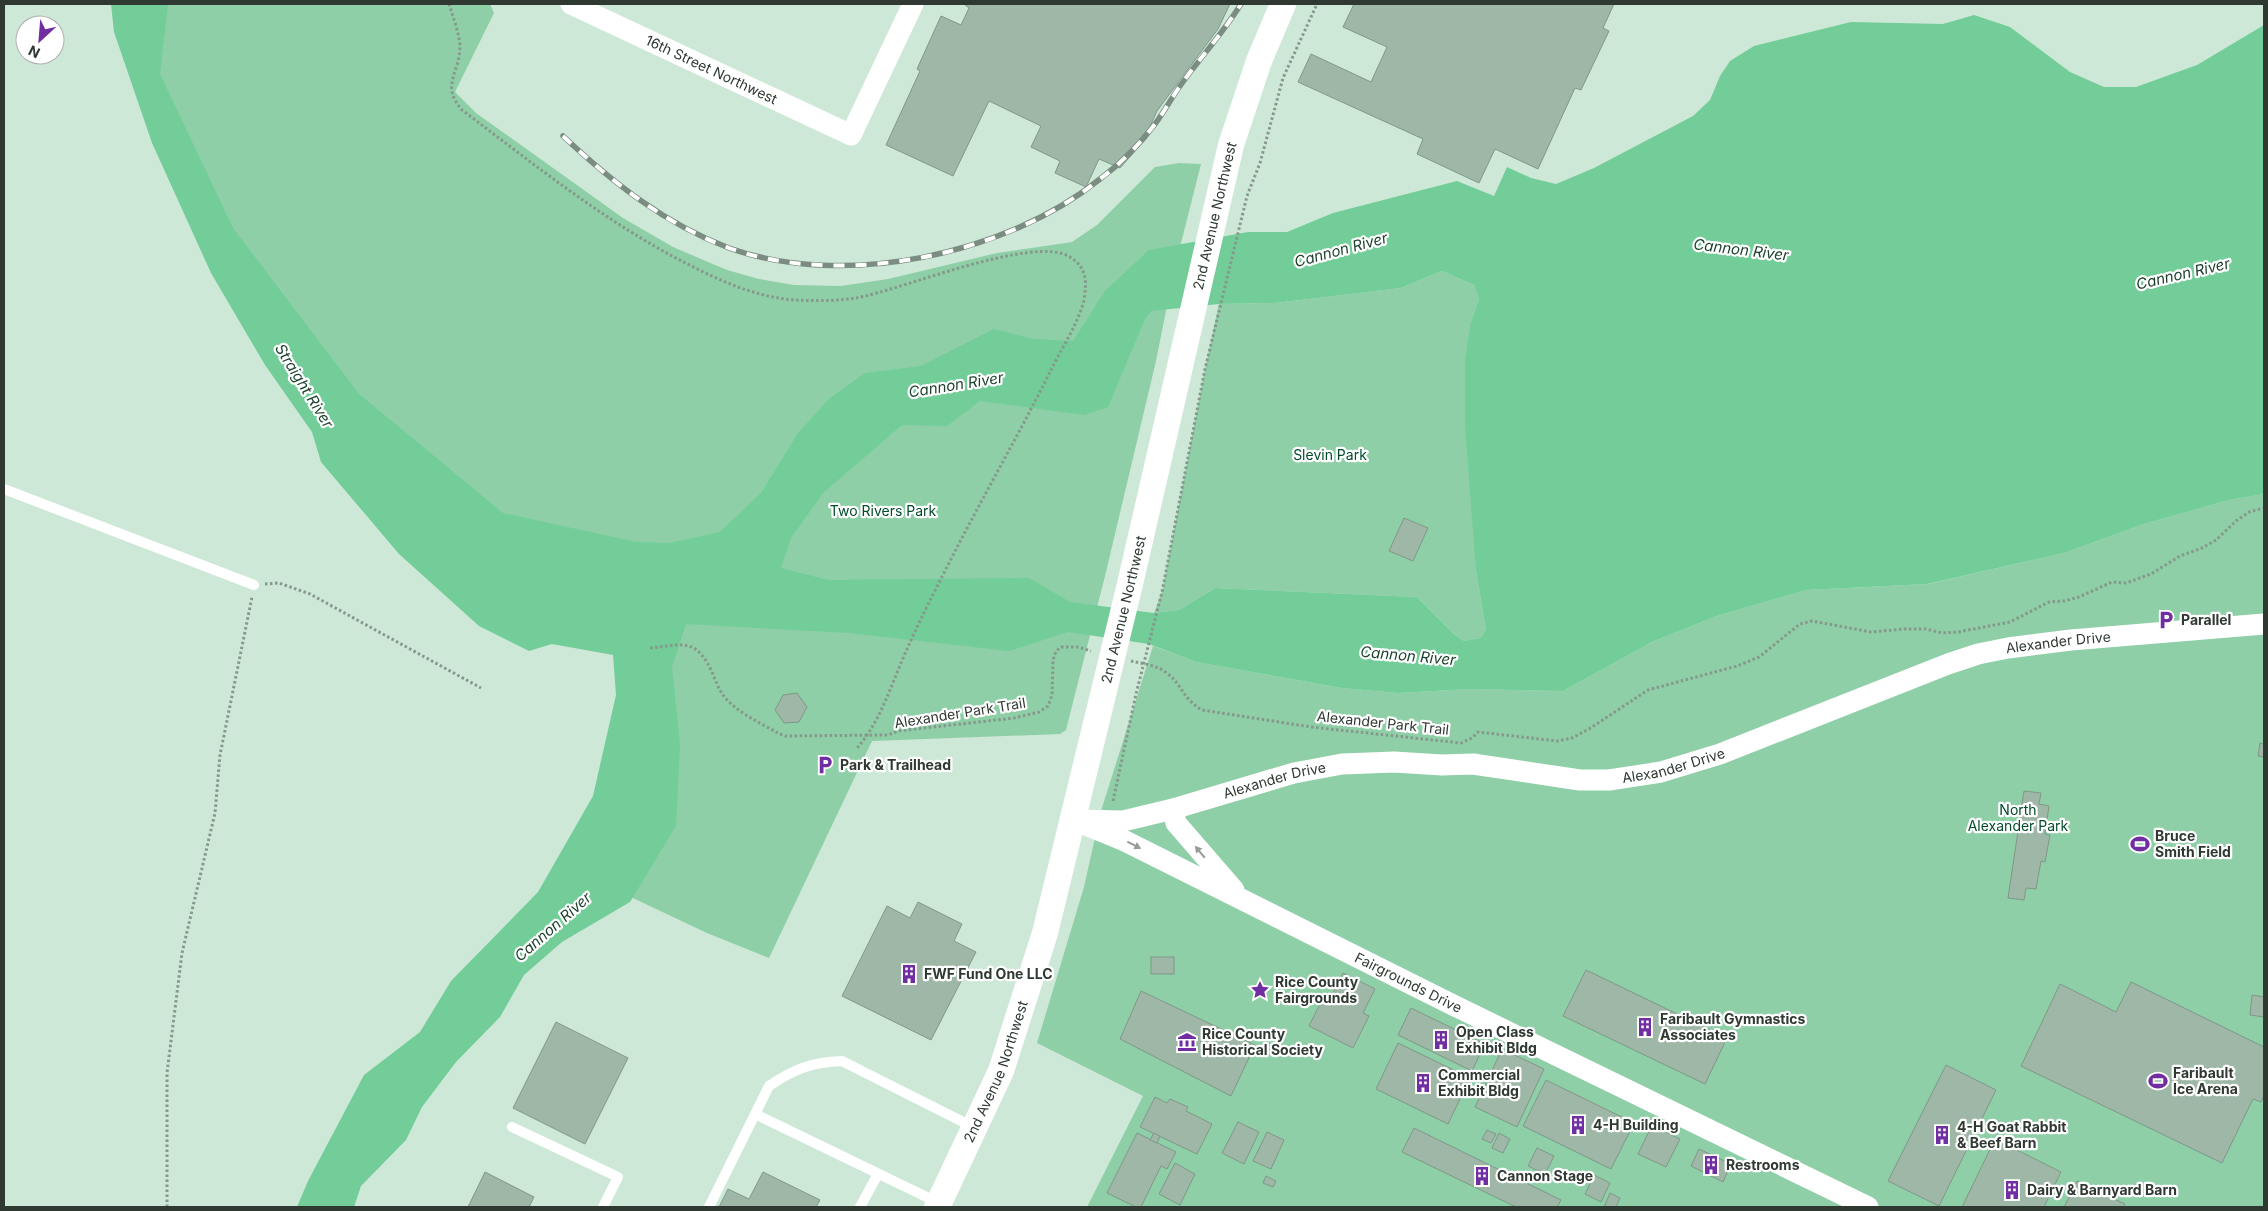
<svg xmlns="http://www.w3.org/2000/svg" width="2268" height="1211" viewBox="0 0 2268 1211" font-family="Inter,sans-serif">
	<rect width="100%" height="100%" fill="#cee8d7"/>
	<!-- green -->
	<g fill="#8ecfa7">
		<polygon points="127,4 490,4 494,13 455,92 476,113 623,218 673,247 727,270 759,279 794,285 841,286 888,279 997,253 1072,242 1097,225 1155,167 1179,163 1201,164 1174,271 1156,361 1106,572 1066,730 1060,734 872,741 769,958 707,933 601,883 638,614 298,381"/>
		<polygon points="1442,271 1474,285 1479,299 1471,322 1476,571 1486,630 1480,638 1464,641 1455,635 1417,597 1215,588 1179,610 1154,613 1162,592 1205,369 1219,304 1275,303 1401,288"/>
		<polygon points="2264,494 2264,1207 1087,1207 1143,1096 1037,1043 1084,887 1101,811 1153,646 1196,662 1342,688 1398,693 1470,689 1563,691 1652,642 1717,616 1806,590 1928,584 2064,553 2144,524 2229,500"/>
	</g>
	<!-- water -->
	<path fill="#72cd98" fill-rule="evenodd" d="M111,4H168L160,74L233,228L359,394L503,513L636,542L669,543L720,532L761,493L798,433L830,398L865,373L921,366L994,329L1033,339L1073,341L1105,291L1149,250L1248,232H1287L1333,213L1457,181L1494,196L1507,167L1531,178L1556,184L1594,168L1693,116L1710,100L1720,76L1730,61L1754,46L1851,22L1943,24L1974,15L2010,27L2070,72L2104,87H2136L2197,65L2264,25V494L2229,500L2144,524L2064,553L1927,584L1806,590L1717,616L1652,642L1563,691L1470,689L1398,693L1342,688L1196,662L1149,644L1068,632L1009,651L849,633L686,624L672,667L680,745L676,826L630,902L562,942L524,975L500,1017L456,1062L422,1107L406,1140L361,1186L354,1207H297L308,1181L364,1075L420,1032L451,981L538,892L593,796L616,695L613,655L552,644L529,651L479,626L399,554L321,462L312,432L265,365L211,273L152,143L114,32ZM1442,271L1474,285L1479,299L1471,322L1465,360V425L1476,571L1486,630L1480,638L1464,641L1455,635L1417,597L1215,588L1179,610L1154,613L1070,602L1029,578L828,580L781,568L791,538L823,493L902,425L947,426L980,401L1084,415L1108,407L1145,319L1151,311L1219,304L1275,303L1401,288Z"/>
	<!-- building -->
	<g fill="#9eb7a7" stroke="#7f9888">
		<polygon points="964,4 1230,4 1218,29 1157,111 1143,142 1120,168 1099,159 1086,187 1055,173 1060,161 1031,147 1041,126 989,101 953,176 886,145 920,71 917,69 941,16 961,25 969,8"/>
		<polygon points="1354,4 1614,4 1603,28 1609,31 1581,90 1575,88 1538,169 1495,149 1479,183 1417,154 1423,139 1298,82 1311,54 1371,82 1387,47 1343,27"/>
		<polygon points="1404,518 1428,528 1413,561 1389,551"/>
		<polygon points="797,693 807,707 799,722 784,723 775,710 783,695"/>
		<polygon points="2260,743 2264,744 2264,757 2258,756"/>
		<polygon points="2024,791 2041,793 2039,804 2049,806 2045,834 2050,835 2045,862 2041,861 2036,889 2026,888 2024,900 2008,898"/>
		<polygon points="918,902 962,924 954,941 976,952 931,1040 842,996 887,906 910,918"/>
		<rect x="1151" y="957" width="23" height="17"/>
		<polygon points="1586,970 1727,1038 1705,1084 1563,1016"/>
		<polygon points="1343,973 1375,989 1363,1013 1369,1016 1353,1048 1309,1026 1325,994 1331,997"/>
		<polygon points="2131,982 2264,1047 2264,1095 2261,1102 2253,1099 2222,1163 2021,1066 2060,984 2116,1012"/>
		<polygon points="1141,991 1255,1045 1231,1096 1120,1039"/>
		<polygon points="2252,995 2264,997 2264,1017 2250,1015"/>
		<polygon points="1411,1008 1485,1044 1472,1071 1398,1035"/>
		<polygon points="556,1022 628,1058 585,1144 513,1108"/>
		<polygon points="1398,1043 1470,1078 1448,1124 1376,1089"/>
		<polygon points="1502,1049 1544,1069 1517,1127 1475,1107"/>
		<polygon points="1946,1065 1996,1090 1939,1206 1888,1181"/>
		<polygon points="1546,1080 1634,1123 1611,1169 1523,1126"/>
		<polygon points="1155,1097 1167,1103 1170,1099 1188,1107 1186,1111 1212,1124 1197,1154 1140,1127"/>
		<polygon points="1238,1122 1259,1132 1244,1164 1222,1153"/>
		<polygon points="1652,1125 1680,1139 1666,1167 1638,1154"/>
		<polygon points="1414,1128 1561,1200 1557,1207 1516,1207 1402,1152"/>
		<polygon points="1487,1130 1496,1134 1491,1143 1482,1139"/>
		<polygon points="1267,1132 1284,1140 1271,1169 1253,1161"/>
		<polygon points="1137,1133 1176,1152 1167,1169 1161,1166 1141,1207 1136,1207 1107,1193"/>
		<polygon points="1154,1133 1160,1136 1157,1143 1150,1140"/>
		<polygon points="1499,1133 1510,1139 1503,1153 1492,1148"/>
		<polygon points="1995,1139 2061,1172 2044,1207 1962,1207"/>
		<polygon points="1537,1148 1554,1156 1545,1174 1528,1166"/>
		<polygon points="1699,1149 1731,1164 1723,1182 1691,1166"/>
		<polygon points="1175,1163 1195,1174 1180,1205 1159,1194"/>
		<polygon points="485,1172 534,1197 529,1207 468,1207"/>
		<polygon points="763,1172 820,1200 816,1207 719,1207 728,1189 749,1199"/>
		<polygon points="1594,1175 1610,1183 1601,1202 1585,1194"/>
		<polygon points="1266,1176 1276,1181 1273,1187 1263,1183"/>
		<polygon points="2077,1181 2125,1204 2123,1207 2064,1207"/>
		<polygon points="1610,1193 1620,1198 1616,1207 1604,1207"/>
	</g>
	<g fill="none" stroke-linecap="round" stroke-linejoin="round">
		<!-- path -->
		<g stroke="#86988c" stroke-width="3" stroke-dasharray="2.5 2.5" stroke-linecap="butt">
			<path d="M449,4C453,17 459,32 460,46C460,73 440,85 462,110C531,162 598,216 674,257C712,277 752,297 795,300C815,301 837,301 856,298C902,290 1034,234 1070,257C1087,268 1087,281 1084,300C1079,322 1060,351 1050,372C1016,440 978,505 944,573C930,600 916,628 904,656C890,688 880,722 857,748"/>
			<polyline points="265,584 279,583 310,594 481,688"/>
			<path d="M650,648C682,645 695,637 711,670C715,679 718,688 723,695C736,712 760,723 778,733L785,736L888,735L898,731L1014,718L1039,712L1048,706L1052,695L1053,660L1056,651L1061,647H1078L1091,651"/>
			<path d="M1131,661C1143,664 1158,665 1168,674C1182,685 1184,700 1202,710L1311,727L1461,743L1472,738L1478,732L1557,741L1572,738L1589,729L1648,690L1737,666L1759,657L1800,624L1812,621L1871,632L1904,629H1926L1942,633L1958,632L2010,622L2049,602L2064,601L2079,597L2112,582L2126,583L2151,574L2180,556L2202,548L2216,540L2236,521L2249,512L2264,508"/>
			<polyline points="1113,801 1136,694 1162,592 1205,369 1247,196 1260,163 1283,78 1317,4"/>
			<polyline points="167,1207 167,1073 182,953 215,813 220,755 252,597"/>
		</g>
		<!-- service -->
		<g stroke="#fff" stroke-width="10">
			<polyline points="4,489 254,585"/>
			<polyline points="755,1114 939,1203"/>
			<polyline points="512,1127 618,1177 603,1207"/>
			<path d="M709,1207L769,1086C794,1069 812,1062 842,1061L973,1127"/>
			<polyline points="860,1207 878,1174"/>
		</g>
		<!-- minor -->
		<g stroke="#fff" stroke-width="21">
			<path id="s1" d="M571,4L851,135L913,4"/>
			<polyline points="1173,809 1176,823 1234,890"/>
			<path id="s2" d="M1072,820L1123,821L1173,809L1294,773L1342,764L1394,762L1442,765L1473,764L1580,780H1609L1661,772L1720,754L1948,664L1978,654L2008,648L2071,640L2264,624"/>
			<path id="s3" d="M1086,825L1125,841L1455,1006L1868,1207"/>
		</g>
		<!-- tertiary -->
		<path stroke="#fff" stroke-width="26" id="s4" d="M937,1207L1001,1071L1045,933L1130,584L1231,145L1259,61L1283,4"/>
		<!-- rail casing -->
		<g stroke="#7b8d81" stroke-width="5.5">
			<path id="rail" d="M563,136C612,182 665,224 729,248C844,289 1006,255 1100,179C1120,164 1140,144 1155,124C1164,112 1171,99 1180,86C1200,58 1223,33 1241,4"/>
		</g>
		<!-- rail -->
		<use href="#rail" stroke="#fff" stroke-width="4" stroke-dasharray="11" stroke-linecap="butt"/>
	</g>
	<!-- one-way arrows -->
	<defs><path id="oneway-solid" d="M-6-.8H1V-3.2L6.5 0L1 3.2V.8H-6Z" transform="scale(1.25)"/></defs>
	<g fill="#979c98">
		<use href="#oneway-solid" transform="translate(1134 845) rotate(27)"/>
		<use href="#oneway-solid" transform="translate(1200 852) rotate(-130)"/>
	</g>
	<!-- icons -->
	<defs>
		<g id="parking-bare" transform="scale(1.5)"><path d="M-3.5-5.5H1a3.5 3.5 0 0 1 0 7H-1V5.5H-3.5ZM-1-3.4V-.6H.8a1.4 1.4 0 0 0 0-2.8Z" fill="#712da2" stroke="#fff" stroke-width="2.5" paint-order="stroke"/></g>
		<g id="stadium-bare" transform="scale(1.5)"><path d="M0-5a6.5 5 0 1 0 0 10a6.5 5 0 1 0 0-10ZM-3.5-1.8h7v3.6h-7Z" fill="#712da2" stroke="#fff" stroke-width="2.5" paint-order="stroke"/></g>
		<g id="building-bare" transform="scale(1.5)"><path d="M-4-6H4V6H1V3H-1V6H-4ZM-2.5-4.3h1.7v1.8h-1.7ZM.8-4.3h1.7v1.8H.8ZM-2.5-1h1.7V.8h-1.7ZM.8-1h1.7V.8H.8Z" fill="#712da2" stroke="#fff" stroke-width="2.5" paint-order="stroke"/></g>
		<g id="sight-bare" transform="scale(1.5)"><path d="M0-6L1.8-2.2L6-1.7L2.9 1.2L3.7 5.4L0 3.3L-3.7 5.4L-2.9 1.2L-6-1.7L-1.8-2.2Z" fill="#712da2" stroke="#fff" stroke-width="2.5" paint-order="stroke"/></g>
		<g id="museum-bare" transform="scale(1.5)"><path d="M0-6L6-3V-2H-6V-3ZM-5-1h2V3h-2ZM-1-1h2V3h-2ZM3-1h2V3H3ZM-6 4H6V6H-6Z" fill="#712da2" stroke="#fff" stroke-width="2.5" paint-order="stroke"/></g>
	</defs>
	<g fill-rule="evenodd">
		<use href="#parking-bare" x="2166" y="620"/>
		<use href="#parking-bare" x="825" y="765"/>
		<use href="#stadium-bare" x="2140" y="844"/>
		<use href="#building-bare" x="909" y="974"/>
		<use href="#sight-bare" x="1260" y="990"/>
		<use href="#building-bare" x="1645" y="1027"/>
		<use href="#building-bare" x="1441" y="1040"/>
		<use href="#museum-bare" x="1187" y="1042"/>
		<use href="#stadium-bare" x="2158" y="1081"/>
		<use href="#building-bare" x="1423" y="1083"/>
		<use href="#building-bare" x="1578" y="1125"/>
		<use href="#building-bare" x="1942" y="1135"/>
		<use href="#building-bare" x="1711" y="1165"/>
		<use href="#building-bare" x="1482" y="1176"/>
		<use href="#building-bare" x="2012" y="1190"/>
	</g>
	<g text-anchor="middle" stroke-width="4.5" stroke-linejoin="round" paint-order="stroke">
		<!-- street labels -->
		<g font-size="14" fill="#2f3932" stroke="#fff">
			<text dy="5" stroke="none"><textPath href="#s1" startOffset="155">16th Street Northwest</textPath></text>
			<text dy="5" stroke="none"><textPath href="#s4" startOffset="1032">2nd Avenue Northwest</textPath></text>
			<text dy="5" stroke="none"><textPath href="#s4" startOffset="628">2nd Avenue Northwest</textPath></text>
			<text dy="5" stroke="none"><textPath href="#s2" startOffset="1018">Alexander Drive</textPath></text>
			<text transform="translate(960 713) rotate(-9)" y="5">Alexander Park Trail</text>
			<text transform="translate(1383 723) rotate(6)" y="5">Alexander Park Trail</text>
			<text dy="5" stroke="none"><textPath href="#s2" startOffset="612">Alexander Drive</textPath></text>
			<text dy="5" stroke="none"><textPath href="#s2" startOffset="208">Alexander Drive</textPath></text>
			<text dy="5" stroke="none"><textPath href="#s3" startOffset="359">Fairgrounds Drive</textPath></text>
			<text dy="5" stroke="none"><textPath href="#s4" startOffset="148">2nd Avenue Northwest</textPath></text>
		</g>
		<!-- park labels -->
		<g font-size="14" fill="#004c2b" stroke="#fff">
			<text x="1330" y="460">Slevin Park</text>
			<text x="883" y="516">Two Rivers Park</text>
			<text x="2018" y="815">North<tspan x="2018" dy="16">Alexander Park</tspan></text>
		</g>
		<!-- poi labels -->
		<g font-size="14" font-weight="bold" fill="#2f3932" stroke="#fff" text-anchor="start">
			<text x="2181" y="625">Parallel</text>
			<text x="840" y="770">Park &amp; Trailhead</text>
			<text x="2155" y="841">Bruce<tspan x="2155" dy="16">Smith Field</tspan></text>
			<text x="924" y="979">FWF Fund One LLC</text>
			<text x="1275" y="987">Rice County<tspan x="1275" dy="16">Fairgrounds</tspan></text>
			<text x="1660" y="1024">Faribault Gymnastics<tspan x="1660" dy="16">Associates</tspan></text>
			<text x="1456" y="1037">Open Class<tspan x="1456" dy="16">Exhibit Bldg</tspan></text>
			<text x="1202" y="1039">Rice County<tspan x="1202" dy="16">Historical Society</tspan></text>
			<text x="2173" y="1078">Faribault<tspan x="2173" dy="16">Ice Arena</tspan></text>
			<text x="1438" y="1080">Commercial<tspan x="1438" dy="16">Exhibit Bldg</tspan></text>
			<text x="1593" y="1130">4-H Building</text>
			<text x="1957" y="1132">4-H Goat Rabbit<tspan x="1957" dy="16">&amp; Beef Barn</tspan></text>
			<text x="1726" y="1170">Restrooms</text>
			<text x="1497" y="1181">Cannon Stage</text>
			<text x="2027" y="1195">Dairy &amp; Barnyard Barn</text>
		</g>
		<!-- water labels -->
		<g font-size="15" font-style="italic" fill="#1c422d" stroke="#fff">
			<text transform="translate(1341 250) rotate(-15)" y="5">Cannon River</text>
			<text transform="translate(1741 250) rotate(7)" y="5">Cannon River</text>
			<text transform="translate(2183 274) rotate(-13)" y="5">Cannon River</text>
			<text transform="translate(956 385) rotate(-9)" y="5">Cannon River</text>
			<text transform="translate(304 386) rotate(58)" y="5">Straight River</text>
			<text transform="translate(1408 656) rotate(5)" y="5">Cannon River</text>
			<text transform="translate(553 927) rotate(-41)" y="5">Cannon River</text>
		</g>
	</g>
	<!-- border -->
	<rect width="2268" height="1211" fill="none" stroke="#2f3932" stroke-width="10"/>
	<!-- north arrow -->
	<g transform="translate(40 40) rotate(206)"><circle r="24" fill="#ffffff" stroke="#acb0ad"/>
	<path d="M0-4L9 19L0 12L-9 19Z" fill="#712da2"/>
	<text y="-8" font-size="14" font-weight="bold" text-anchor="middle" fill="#2f3932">N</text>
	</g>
</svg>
